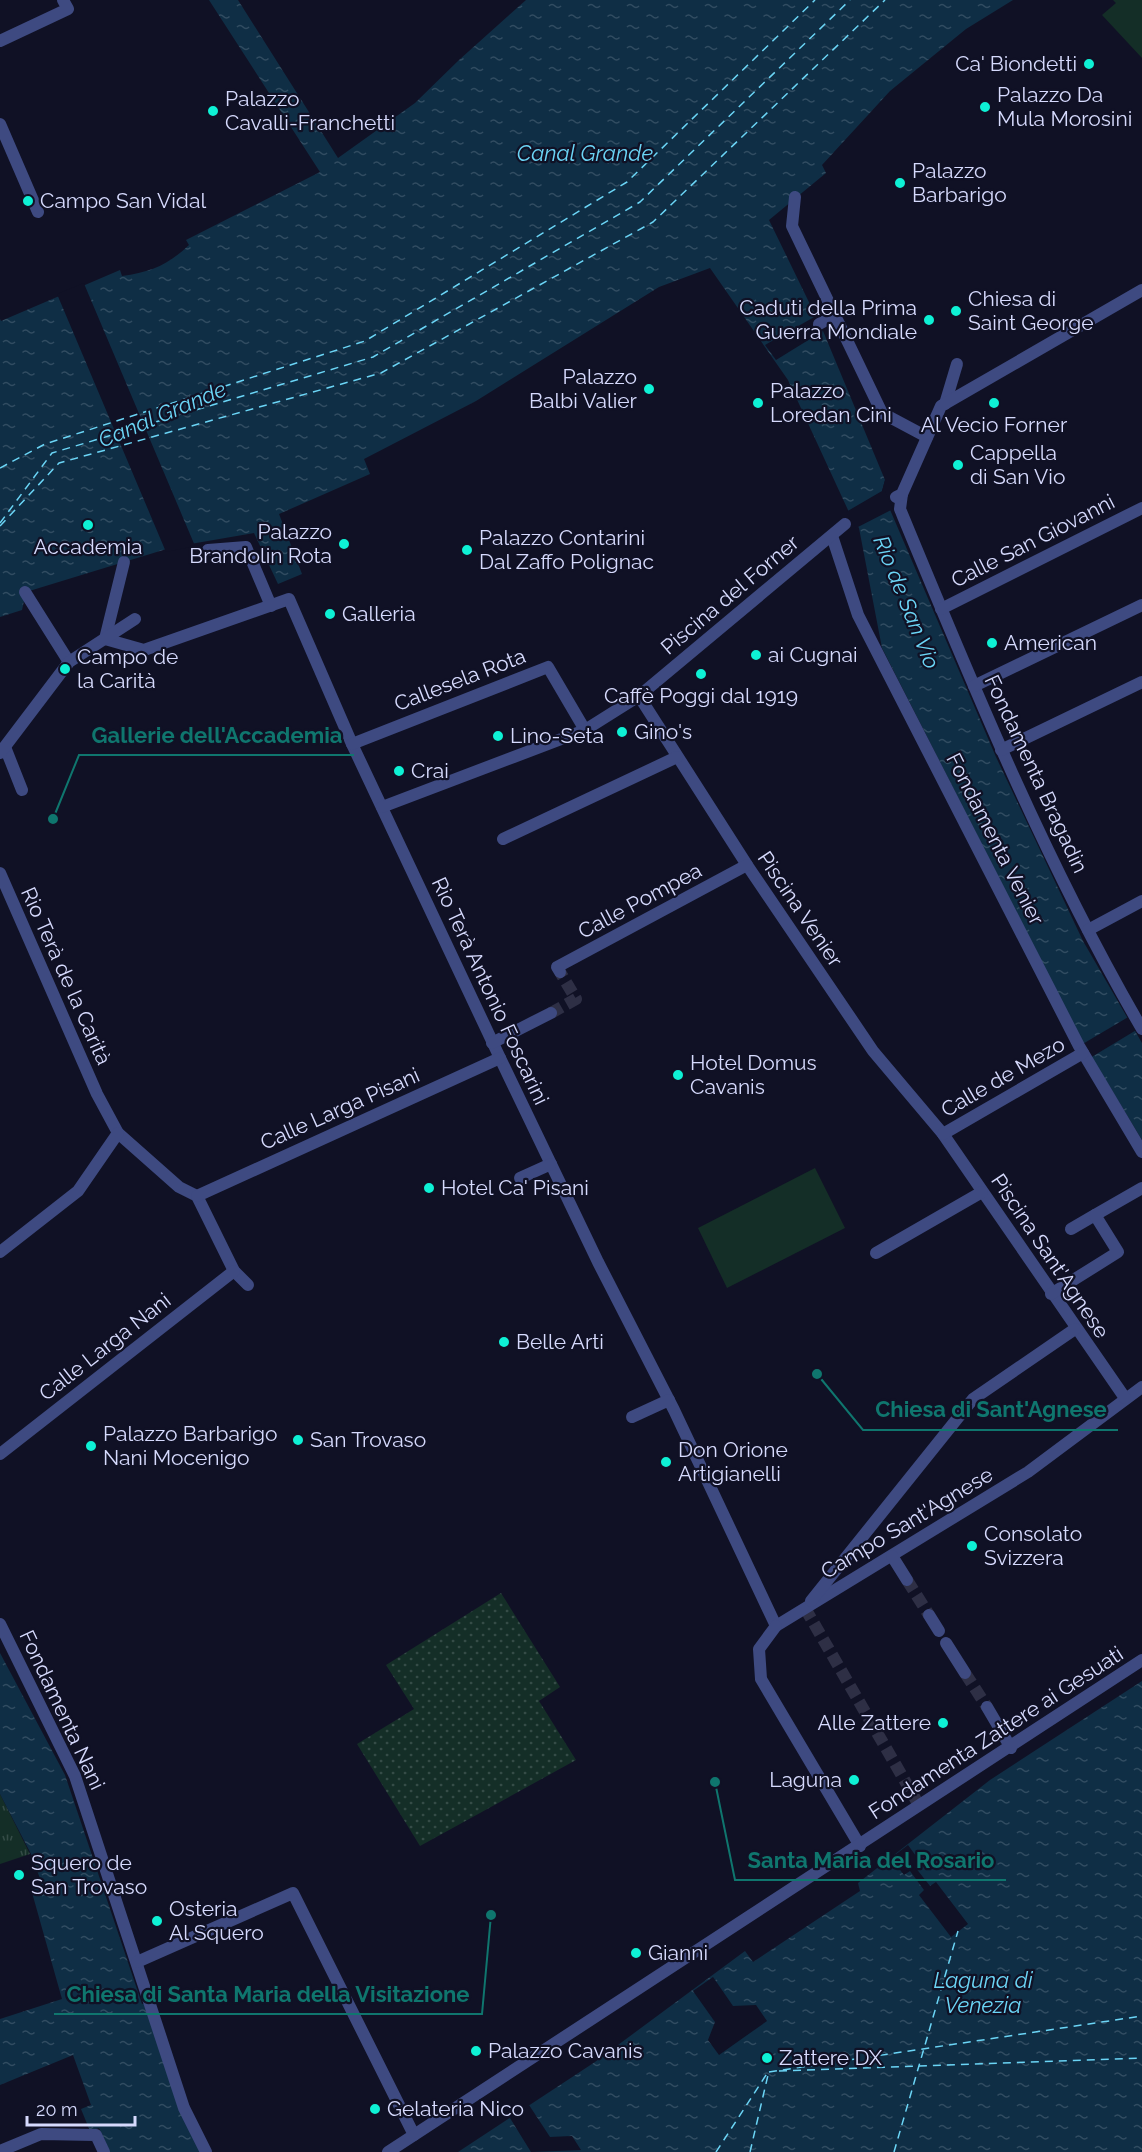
<svg xmlns="http://www.w3.org/2000/svg" width="1142" height="2152" viewBox="0 0 1142 2152" font-family="Raleway,sans-serif">
	<defs>
		<pattern id="grass-tufts" width="24" height="20" patternUnits="userSpaceOnUse" patternTransform="scale(1.5)"><rect width="24" height="20" fill="#142e27"/><path d="M3 7l-1-3M5 7V3M7 7l1-3M15 17l-1-3M17 17v-4M19 17l1-3" fill="none" stroke="#354c47"/></pattern>
		<pattern id="park-dots" width="8" height="8" patternUnits="userSpaceOnUse" patternTransform="scale(1.5)"><rect width="8" height="8" fill="#142e27"/><path d="M2 2h.1M6 6h.1" fill="none" stroke="#354c47" stroke-width="1.8" stroke-linecap="round"/></pattern>
		<pattern id="water-ripples" width="26" height="14" patternUnits="userSpaceOnUse" patternTransform="scale(1.5)"><rect width="26" height="14" fill="#0f2e45"/><path d="M2 4q2-2 4 0t4 0M15 11q2-2 4 0t4 0" fill="none" stroke="#314c61"/></pattern>
	</defs>
	<rect width="100%" height="100%" fill="#101125"/>
	<!-- grass -->
	<polygon fill="url(#grass-tufts)" points="0,1794 30,1854 0,1864"/>
	<!-- park -->
	<polygon fill="url(#park-dots)" points="501,1593 560,1687 539,1701 576,1760 420,1846 357,1744 414,1709 386,1665"/>
	<!-- garden -->
	<g fill="#142e27">
		<polygon points="1113,0 1142,0 1142,58 1102,15 1116,3"/>
		<polygon points="815,1168 845,1228 727,1288 698,1228"/>
	</g>
	<!-- water -->
	<g fill="url(#water-ripples)">
		<path d="M209,0H238L338,158L415,103L459,60L526,0H1013L966,29L890,91L822,165L826,173L769,220L823,331L885,480L882,491L996,757L1083,941L1142,1043V1140L1082,1041L882,648L859,528L848,510L788,380L710,268L659,287L476,401L364,459L370,474L279,514L302,574L278,584L254,533L173,547L26,592L22,610L0,617V319L1,321L120,270L122,276C151,272 168,265 189,245L186,240L320,172Z"/>
		<polygon points="0,1653 65,1775 142,2004 147,2003 200,2152 110,2152 99,2128 90,2131 81,2109 91,2105 73,2055 0,2085 0,2019 62,1999 31,1889 42,1884 31,1854 0,1794"/>
		<polygon points="1142,1681 1142,2152 458,2152 595,2062 745,1951 753,1962 860,1891 858,1883 990,1780"/>
	</g>
	<!-- pier -->
	<g fill="#101125">
		<polygon points="84,283 85,286 195,546 166,552 57,294"/>
		<polygon points="816,316 823,331 776,360 765,345"/>
		<polygon points="885,480 885,491 893,509 856,528 846,512 882,491"/>
		<polygon points="1130,1016 1138,1029 1090,1058 1081,1045"/>
		<polygon points="908,1845 921,1863 915,1867 930,1886 936,1882 968,1924 951,1937 919,1895 924,1890 910,1871 904,1875 891,1858"/>
		<polygon points="713,1977 733,2006 756,2005 767,2021 719,2055 708,2040 715,2022 693,1991"/>
		<polygon points="529,2105 550,2137 572,2136 581,2150 531,2152 510,2118"/>
	</g>
	<g fill="none" stroke-linecap="round" stroke-linejoin="round">
		<!-- ferry -->
		<g stroke="#6bd5f6" stroke-width="1.5" stroke-dasharray="8 6" stroke-linecap="butt">
			<polyline points="0,468 45,444 365,341 627,182 815,0"/>
			<polyline points="0,523 52,453 373,357 640,202 850,0"/>
			<polyline points="0,526 59,463 381,373 653,222 885,0"/>
			<polyline points="779,2071 1142,2058"/>
			<polyline points="769,2072 1142,2016"/>
			<polyline points="716,2152 768,2072"/>
			<polyline points="750,2152 768,2075"/>
			<polyline points="894,2152 958,1931"/>
		</g>
		<!-- pedestrian-tunnel -->
		<g stroke="#2e2f45" stroke-width="12" stroke-dasharray="12 6" stroke-linecap="butt">
			<polyline points="551,1013 576,999 560,972"/>
			<polyline points="907,1580 929,1615"/>
			<polyline points="805,1608 920,1807"/>
			<polyline points="965,1673 987,1707"/>
		</g>
		<!-- pedestrian -->
		<g stroke="#3e4a81" stroke-width="12">
			<polyline points="0,41 68,9 63,0"/>
			<polyline points="0,124 38,212"/>
			<polyline points="795,197 792,226 882,413 927,437"/>
			<polyline points="819,324 836,315"/>
			<polyline points="945,404 957,364"/>
			<path d="M902,494L900,509C973,686 1046,864 1142,1029"/>
			<polyline points="896,497 902,494 941,406 1142,290"/>
			<polyline points="832,536 858,615 1079,1046 1142,1152"/>
			<polyline points="208,550 246,547 271,606"/>
			<polyline points="25,592 69,662"/>
			<polyline points="941,609 1142,508"/>
			<polyline points="105,639 144,650 289,599 352,744 500,1058 598,1262 674,1410 776,1626 1028,1472 1142,1387"/>
			<polyline points="105,639 124,562"/>
			<polyline points="974,686 1142,605"/>
			<polyline points="639,696 747,865 873,1051 943,1134 1125,1398"/>
			<polyline points="352,744 548,667 585,730"/>
			<polyline points="5,747 22,790"/>
			<polyline points="1001,750 1142,682"/>
			<polyline points="0,753 69,662 135,619"/>
			<polyline points="382,807 585,730 639,696 845,524"/>
			<polyline points="503,839 677,757"/>
			<polyline points="0,873 97,1094 118,1133 179,1187 197,1196 234,1271 248,1285"/>
			<polyline points="1088,930 1142,901"/>
			<polyline points="560,972 557,967 747,865"/>
			<polyline points="492,1043 551,1013"/>
			<polyline points="943,1134 1083,1053"/>
			<polyline points="520,1178 551,1164"/>
			<polyline points="197,1196 500,1058"/>
			<polyline points="1071,1229 1095,1215"/>
			<polyline points="0,1252 78,1191 118,1133"/>
			<polyline points="876,1253 982,1192"/>
			<polyline points="1051,1294 1118,1252 1095,1215 1142,1188"/>
			<polyline points="632,1417 669,1400"/>
			<polyline points="0,1454 234,1271"/>
			<polyline points="892,1556 907,1580"/>
			<polyline points="811,1601 973,1399 1075,1329"/>
			<polyline points="929,1615 939,1631"/>
			<polyline points="0,1624 75,1776 184,2108 206,2152"/>
			<polyline points="776,1626 759,1649 761,1679 860,1846"/>
			<polyline points="946,1643 965,1673"/>
			<polyline points="987,1707 1011,1748"/>
			<polyline points="137,1962 293,1893 414,2135"/>
			<polyline points="0,2151 41,2134 96,2135 104,2152"/>
			<polyline points="388,2152 1142,1660"/>
		</g>
	</g>
	<!-- markers -->
	<g fill="#0ef1d5" stroke="#101125" stroke-width="2">
		<circle cx="1089" cy="64" r="6"/>
		<circle cx="985" cy="107" r="6"/>
		<circle cx="213" cy="111" r="6"/>
		<circle cx="900" cy="183" r="6"/>
		<circle cx="28" cy="201" r="6"/>
		<circle cx="956" cy="311" r="6"/>
		<circle cx="929" cy="320" r="6"/>
		<circle cx="649" cy="389" r="6"/>
		<circle cx="758" cy="403" r="6"/>
		<circle cx="994" cy="403" r="6"/>
		<circle cx="958" cy="465" r="6"/>
		<circle cx="88" cy="525" r="6"/>
		<circle cx="344" cy="544" r="6"/>
		<circle cx="467" cy="550" r="6"/>
		<circle cx="330" cy="614" r="6"/>
		<circle cx="992" cy="643" r="6"/>
		<circle cx="756" cy="655" r="6"/>
		<circle cx="65" cy="669" r="6"/>
		<circle cx="701" cy="674" r="6"/>
		<circle cx="622" cy="732" r="6"/>
		<circle cx="498" cy="736" r="6"/>
		<circle cx="399" cy="771" r="6"/>
		<circle cx="678" cy="1075" r="6"/>
		<circle cx="429" cy="1188" r="6"/>
		<circle cx="504" cy="1342" r="6"/>
		<circle cx="298" cy="1440" r="6"/>
		<circle cx="91" cy="1446" r="6"/>
		<circle cx="666" cy="1462" r="6"/>
		<circle cx="972" cy="1546" r="6"/>
		<circle cx="943" cy="1723" r="6"/>
		<circle cx="854" cy="1780" r="6"/>
		<circle cx="19" cy="1875" r="6"/>
		<circle cx="157" cy="1921" r="6"/>
		<circle cx="636" cy="1953" r="6"/>
		<circle cx="476" cy="2051" r="6"/>
		<circle cx="767" cy="2058" r="6"/>
		<circle cx="375" cy="2109" r="6"/>
	</g>
	<g text-anchor="middle" stroke-width="4.5" stroke-linejoin="round" paint-order="stroke">
		<!-- poi labels -->
		<g font-size="21" fill="#d6dafd" stroke="#101125" text-anchor="start">
			<text x="1077" y="71" text-anchor="end">Ca' Biondetti</text>
			<text x="997" y="102">Palazzo Da<tspan x="997" dy="24">Mula Morosini</tspan></text>
			<text x="225" y="106">Palazzo<tspan x="225" dy="24">Cavalli-Franchetti</tspan></text>
			<text x="912" y="178">Palazzo<tspan x="912" dy="24">Barbarigo</tspan></text>
			<text x="40" y="208">Campo San Vidal</text>
			<text x="968" y="306">Chiesa di<tspan x="968" dy="24">Saint George</tspan></text>
			<text x="917" y="315" text-anchor="end">Caduti della Prima<tspan x="917" dy="24">Guerra Mondiale</tspan></text>
			<text x="637" y="384" text-anchor="end">Palazzo<tspan x="637" dy="24">Balbi Valier</tspan></text>
			<text x="770" y="398">Palazzo<tspan x="770" dy="24">Loredan Cini</tspan></text>
			<text x="994" y="432" text-anchor="middle">Al Vecio Forner</text>
			<text x="970" y="460">Cappella<tspan x="970" dy="24">di San Vio</tspan></text>
			<text x="332" y="539" text-anchor="end">Palazzo<tspan x="332" dy="24">Brandolin Rota</tspan></text>
			<text x="479" y="545">Palazzo Contarini<tspan x="479" dy="24">Dal Zaffo Polignac</tspan></text>
			<text x="88" y="554" text-anchor="middle">Accademia</text>
			<text x="342" y="621">Galleria</text>
			<text x="1004" y="650">American</text>
			<text x="768" y="662">ai Cugnai</text>
			<text x="77" y="664">Campo de<tspan x="77" dy="24">la Carità</tspan></text>
			<text x="701" y="703" text-anchor="middle">Caffè Poggi dal 1919</text>
			<text x="634" y="739">Gino's</text>
			<text x="510" y="743">Lino-Seta</text>
			<text x="411" y="778">Crai</text>
			<text x="690" y="1070">Hotel Domus<tspan x="690" dy="24">Cavanis</tspan></text>
			<text x="441" y="1195">Hotel Ca' Pisani</text>
			<text x="516" y="1349">Belle Arti</text>
			<text x="103" y="1441">Palazzo Barbarigo<tspan x="103" dy="24">Nani Mocenigo</tspan></text>
			<text x="310" y="1447">San Trovaso</text>
			<text x="678" y="1457">Don Orione<tspan x="678" dy="24">Artigianelli</tspan></text>
			<text x="984" y="1541">Consolato<tspan x="984" dy="24">Svizzera</tspan></text>
			<text x="931" y="1730" text-anchor="end">Alle Zattere</text>
			<text x="842" y="1787" text-anchor="end">Laguna</text>
			<text x="31" y="1870">Squero de<tspan x="31" dy="24">San Trovaso</tspan></text>
			<text x="169" y="1916">Osteria<tspan x="169" dy="24">Al Squero</tspan></text>
			<text x="648" y="1960">Gianni</text>
			<text x="488" y="2058">Palazzo Cavanis</text>
			<text x="779" y="2065">Zattere DX</text>
			<text x="387" y="2116">Gelateria Nico</text>
		</g>
		<!-- street labels -->
		<g font-size="21" fill="#d6dafd" stroke="#101125">
			<text transform="translate(1033 541) rotate(-27)" y="7">Calle San Giovanni</text>
			<text transform="translate(730 595) rotate(-40)" y="7">Piscina del Forner</text>
			<text transform="translate(460 680) rotate(-21)" y="7">Callesela Rota</text>
			<text transform="translate(1036 774) rotate(65)" y="7">Fondamenta Bragadin</text>
			<text transform="translate(995 839) rotate(63)" y="7">Fondamenta Venier</text>
			<text transform="translate(640 901) rotate(-28)" y="7">Calle Pompea</text>
			<text transform="translate(800 909) rotate(56)" y="7">Piscina Venier</text>
			<text transform="translate(66 976) rotate(66)" y="7">Rio Terà de la Carità</text>
			<text transform="translate(490 991) rotate(65)" y="7">Rio Terà Antonio Foscarini</text>
			<text transform="translate(1003 1077) rotate(-30)" y="7">Calle de Mezo</text>
			<text transform="translate(340 1109) rotate(-24)" y="7">Calle Larga Pisani</text>
			<text transform="translate(1050 1256) rotate(56)" y="7">Piscina Sant'Agnese</text>
			<text transform="translate(105 1347) rotate(-38)" y="7">Calle Larga Nani</text>
			<text transform="translate(907 1523) rotate(-31)" y="7">Campo Sant'Agnese</text>
			<text transform="translate(62 1710) rotate(65)" y="7">Fondamenta Nani</text>
			<text transform="translate(996 1733) rotate(-33)" y="7">Fondamenta Zattere ai Gesuati</text>
		</g>
		<!-- water labels -->
		<g font-size="22" font-style="italic" fill="#6bd5f6" stroke="#101125">
			<text x="585" y="161">Canal Grande</text>
			<text transform="translate(162 414) rotate(-23)" y="8">Canal Grande</text>
			<text transform="translate(907 602) rotate(68)" y="8">Rio de San Vio</text>
			<text x="983" y="1988">Laguna di<tspan x="983" dy="25">Venezia</tspan></text>
		</g>
	</g>
	<!-- callouts -->
	<path fill="none" stroke="#0f766e" stroke-width="2" d="M53 819L79 755H354M817 1374L863 1430H1118M715 1782L735 1880H1006M491 1915L482 2014H54"/>
	<g fill="#0f766e" stroke="#101125" stroke-width="2">
		<circle cx="53" cy="819" r="6"/>
		<circle cx="817" cy="1374" r="6"/>
		<circle cx="715" cy="1782" r="6"/>
		<circle cx="491" cy="1915" r="6"/>
	</g>
	<g font-size="22" text-anchor="middle" font-weight="bold" fill="#0f766e" stroke="#101125" stroke-width="4.5" stroke-linejoin="round" paint-order="stroke">
		<text x="217" y="743">Gallerie dell'Accademia</text>
		<text x="991" y="1417">Chiesa di Sant'Agnese</text>
		<text x="871" y="1868">Santa Maria del Rosario</text>
		<text x="268" y="2002">Chiesa di Santa Maria della Visitazione</text>
	</g>
	<!-- scale -->
	<path d="M27 2116v9h108v-9" fill="none" stroke="#d6dafd" stroke-width="3"/>
	<text x="36" y="2116" font-size="18" fill="#d6dafd" stroke="#101125" stroke-width="4.5" paint-order="stroke">20 m</text>
</svg>
